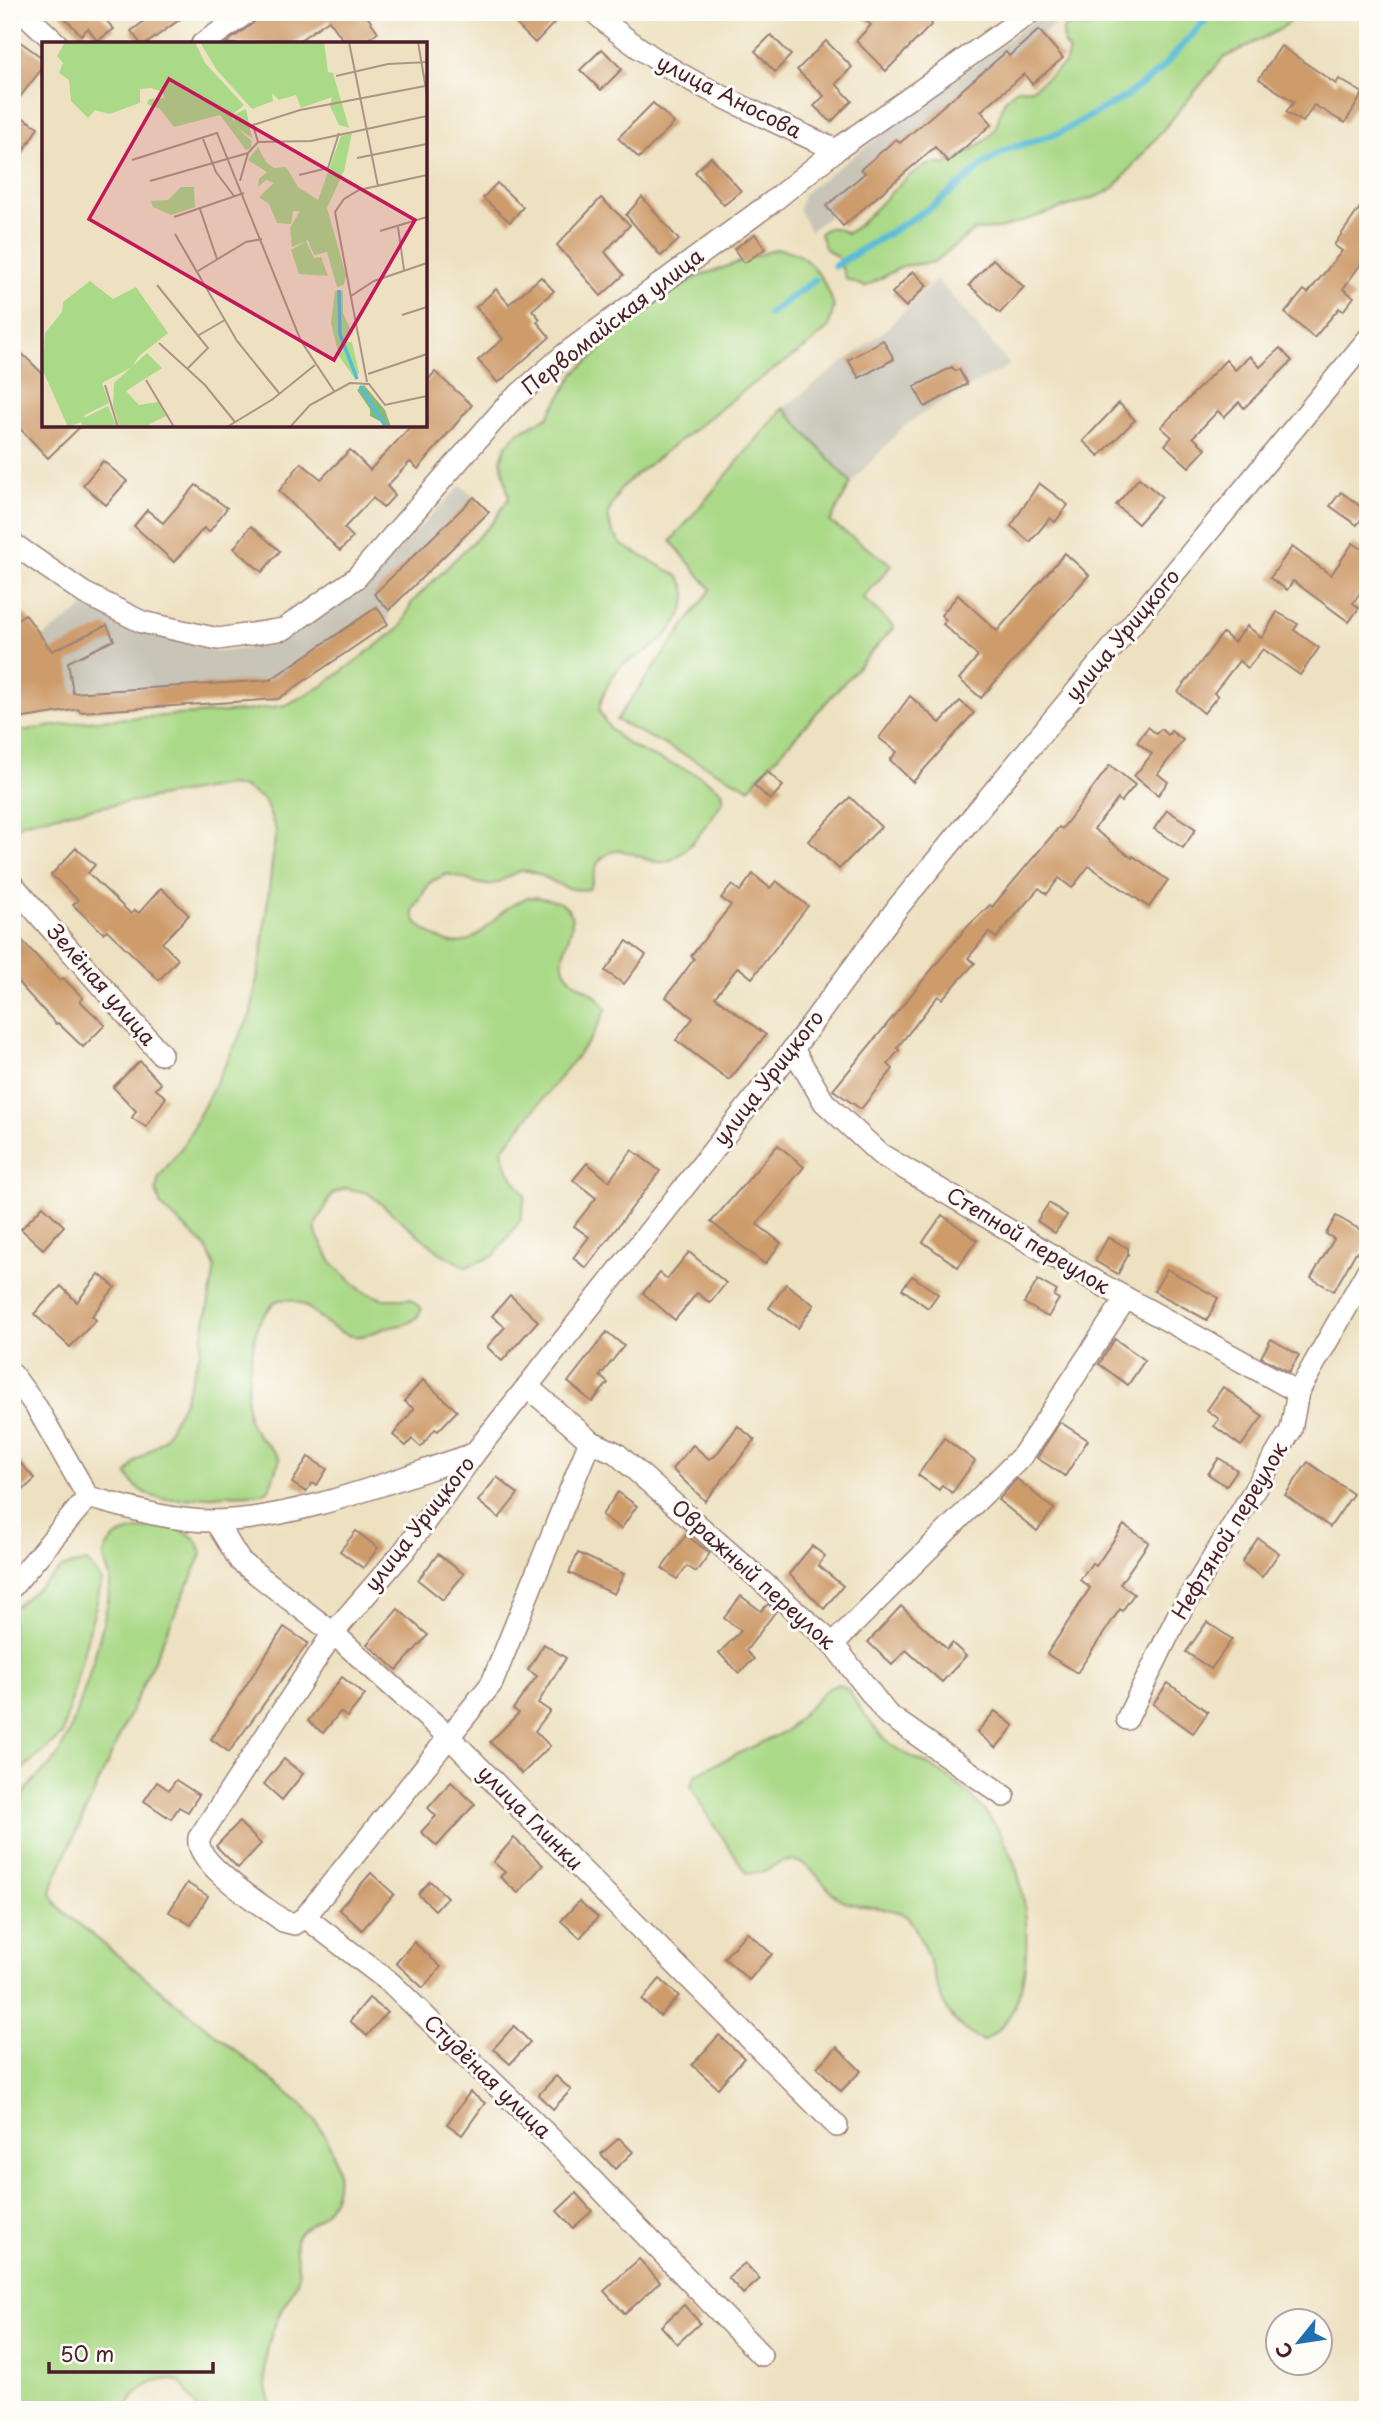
<svg xmlns="http://www.w3.org/2000/svg" width="1380" height="2422" viewBox="0 0 1380 2422" font-family="'Playpen Sans',sans-serif">
	<rect width="100%" height="100%" fill="#fdfcf7"/>
	<filter id="ink" filterUnits="userSpaceOnUse"><feTurbulence type="fractalNoise" baseFrequency=".0143" numOctaves="2"/><feDisplacementMap in="SourceGraphic" scale="14" xChannelSelector="R" yChannelSelector="G"/><feConvolveMatrix kernelMatrix="1 2 1 2 8 2 1 2 1" color-interpolation-filters="sRGB"/></filter>
	<filter id="wash" filterUnits="userSpaceOnUse"><feTurbulence type="fractalNoise" baseFrequency=".00686" numOctaves="4" result="noise"/><feDisplacementMap in="SourceGraphic" scale="28" xChannelSelector="R" yChannelSelector="G"/><feGaussianBlur stdDeviation="1.57" result="paint"/><feColorMatrix in="noise" values="0 0 0 0 0 0 0 0 0 0 0 0 0 0 0 0 0 1.4 0 .05"/><feComposite in="paint" operator="in"/></filter>
	<g filter="url(#wash)">
		<rect width="100%" height="100%" fill="#ede1c1"/>
		<!-- industrial -->
		<g fill="#c8c4b8">
			<polygon points="1045,12 1065,12 1043,35 1063,58 1032,84 1023,74 981,111 992,124 948,162 935,147 843,226 832,214 810,231 799,210 803,194"/>
			<polygon points="937,279 1010,365 942,401 903,427 851,483 783,408 882,333"/>
			<polygon points="461,485 489,512 389,610 388,624 287,692 273,699 80,712 76,710 12,720 12,659 89,604 151,632 216,652 252,648 290,637 360,588"/>
		</g>
		<!-- green -->
		<g fill="#aad987" stroke="#7a7c59" stroke-width="2">
			<path d="M1109,12H1302L1279,30L1223,58L1115,187L1101,195L999,229L975,230L934,262L903,266L865,287L846,279L838,258L825,248L820,234C828,224 836,228 847,233C872,221 913,153 945,165C960,157 992,142 997,124C1003,105 1000,102 1018,88L1032,89L1065,64L1069,51L1064,45L1063,29L1070,24C1090,32 1094,27 1109,12Z"/>
			<path d="M776,249C806,249 827,280 834,307L828,328L808,346L747,388L633,477L621,488L608,513L611,530L622,545L678,576C700,599 671,635 650,649C641,655 629,659 621,666C611,675 601,697 599,710C621,763 688,757 723,793V801C709,820 691,852 668,861C646,869 623,836 601,859C593,866 595,880 589,889C560,893 553,877 529,871C514,867 503,884 489,885C475,885 461,876 447,874L430,882L413,911C414,924 422,928 433,935C466,957 481,930 504,911C511,905 520,901 528,897C606,900 554,946 564,969C573,989 598,989 606,1010L592,1037L502,1150L508,1170L525,1195L521,1219L494,1256L466,1267L439,1252L368,1193L346,1188L332,1194L315,1226L317,1236L333,1264L362,1291L383,1299H410L422,1309C416,1323 404,1325 390,1327C375,1330 364,1340 348,1335C321,1328 307,1292 276,1301C270,1308 259,1319 257,1328C252,1349 243,1401 249,1421C254,1436 271,1446 280,1459L269,1489L262,1493C249,1495 236,1494 223,1495C191,1497 146,1511 127,1474L135,1462L164,1439L184,1401L200,1352L215,1267L206,1247L161,1206L156,1191L159,1177L185,1143L251,1014L262,949L276,830L264,800L243,787L228,785L71,812L25,822L12,830V732L96,720L245,711L286,705L321,687L401,627L412,602L493,522L509,498L501,460L507,444L519,432L548,417L575,373L651,304L697,277Z"/>
			<polygon points="783,408 851,483 830,522 892,565 863,598 894,627 749,788 616,720 711,589 671,541"/>
			<path d="M165,1527C185,1531 197,1533 202,1554L54,1881L51,1893L58,1907L299,2102C327,2130 356,2180 322,2215C314,2224 298,2228 296,2241C293,2253 301,2266 298,2278C295,2289 288,2297 283,2307C266,2340 258,2376 273,2410H198L181,2382C158,2374 135,2386 127,2410H12V1811C21,1804 23,1793 30,1785C37,1776 47,1770 53,1762C75,1734 108,1619 110,1583C112,1569 96,1560 110,1543C121,1529 148,1529 165,1527Z"/>
			<polygon points="87,1562 102,1581 62,1735 12,1778 12,1609 64,1567"/>
			<path d="M837,1684L848,1689C859,1709 879,1737 899,1750C911,1757 925,1762 937,1770C1008,1814 1033,1884 1025,1966C1021,1996 1011,2027 983,2041C934,2018 942,1984 921,1941C917,1933 915,1925 908,1918C889,1902 856,1912 837,1897C822,1886 813,1862 792,1861C774,1860 768,1876 747,1873L709,1818L691,1786L696,1775L705,1769L786,1731L827,1689Z"/>
		</g>
		<g fill="none" stroke-linecap="round" stroke-linejoin="round">
			<!-- stream -->
			<g stroke="#58bbd7" stroke-width="7">
				<polyline points="835,266 936,204 988,161 1008,149 1059,133 1125,97 1159,71 1213,12"/>
				<polyline points="769,314 815,280"/>
			</g>
		</g>
		<g id="blocks">
			<!-- building -->
			<g fill="#ce9b6b">
				<polygon points="59,12 103,12 101,15 114,29 97,41 88,28 81,35"/>
				<polygon points="157,12 190,12 146,44 141,44 131,31"/>
				<polygon points="268,12 364,12 378,32 361,44 346,44 329,20 294,44 225,44"/>
				<polygon points="524,12 545,12 555,22 535,43 514,22"/>
				<polygon points="857,12 920,12 932,24 886,71 856,41 871,25"/>
				<polygon points="1039,30 1063,58 1032,84 1024,74 981,111 992,124 948,162 935,147 843,226 826,206 865,173 861,169 896,139 900,143 1006,52 1009,56"/>
				<polygon points="771,35 791,55 775,72 755,51"/>
				<polygon points="12,36 44,59 44,66 12,107"/>
				<polygon points="826,41 852,67 836,84 852,101 831,122 814,106 824,96 797,70"/>
				<polygon points="1281,46 1336,84 1339,79 1363,93 1345,123 1314,105 1303,122 1286,112 1294,102 1259,79"/>
				<polygon points="602,49 622,69 601,90 580,70"/>
				<polygon points="653,103 674,123 639,158 618,138"/>
				<polygon points="12,111 38,127 12,171"/>
				<polygon points="711,157 741,191 724,205 695,172"/>
				<polygon points="497,183 523,207 510,222 483,198"/>
				<polygon points="1368,196 1368,254 1343,289 1354,297 1343,311 1339,308 1314,338 1285,313 1304,290 1308,293 1342,251 1334,245"/>
				<polygon points="642,197 679,240 661,256 626,215"/>
				<polygon points="601,198 630,225 605,252 624,275 601,296 557,245"/>
				<polygon points="755,234 765,249 744,263 734,249"/>
				<polygon points="993,259 1024,287 1000,313 969,285"/>
				<polygon points="913,271 927,285 906,307 892,293"/>
				<polygon points="541,277 554,291 532,310 540,319 537,322 550,337 498,383 478,360 503,339 476,307 496,289 509,304"/>
				<polygon points="883,340 894,359 859,378 848,360"/>
				<polygon points="12,344 44,375 44,425 82,425 48,458 12,420"/>
				<polygon points="1280,348 1292,361 1244,408 1239,402 1224,417 1218,411 1193,437 1206,449 1189,467 1165,445 1172,437 1161,427 1226,360 1235,370 1250,356 1260,367"/>
				<polygon points="952,367 955,371 959,369 967,384 925,407 914,387"/>
				<polygon points="435,372 472,405 418,469 410,462 387,486 395,495 383,508 373,498 344,528 353,537 340,551 279,491 301,463 321,479 350,450 370,470 412,425 425,425 425,383"/>
				<polygon points="1119,403 1135,420 1099,456 1083,441"/>
				<polygon points="103,461 127,481 106,505 83,485"/>
				<polygon points="1139,478 1162,497 1138,524 1116,505"/>
				<polygon points="1039,483 1068,505 1055,522 1050,518 1030,542 1011,526"/>
				<polygon points="196,485 227,508 209,532 204,528 174,562 134,526 147,510 163,523"/>
				<polygon points="1341,492 1367,511 1357,525 1330,506"/>
				<polygon points="474,497 489,512 389,610 374,594"/>
				<polygon points="251,526 280,551 262,572 234,548"/>
				<polygon points="1353,543 1368,553 1368,581 1353,603 1359,608 1349,622 1293,581 1287,590 1270,578 1292,547 1331,575"/>
				<polygon points="1065,553 1089,575 981,698 959,679 978,656 943,624 946,620 941,615 958,595 997,631"/>
				<polygon points="377,607 388,624 278,699 80,712 79,709 12,720 12,623 25,614 52,651 107,625 114,640 68,662 73,693 270,680"/>
				<polygon points="1277,612 1298,624 1294,630 1319,648 1300,675 1263,649 1248,668 1239,661 1214,693 1218,696 1204,713 1178,692 1223,633 1234,642 1247,626 1262,638"/>
				<polygon points="910,696 940,723 960,701 974,713 913,782 890,760 897,752 879,738"/>
				<polygon points="1148,727 1156,734 1161,729 1168,735 1171,731 1183,740 1158,774 1168,782 1158,795 1134,776 1152,754 1137,742"/>
				<polygon points="1110,765 1135,785 1121,802 1118,799 1094,829 1132,858 1133,856 1168,880 1149,907 1089,866 1072,888 1059,878 1047,894 1039,888 996,938 989,932 968,958 975,963 942,999 938,996 897,1048 899,1050 888,1064 893,1069 861,1109 833,1090 965,929 990,905 992,907 1059,827 1062,829"/>
				<polygon points="767,771 783,786 770,800 754,785"/>
				<polygon points="850,797 881,827 839,869 808,841"/>
				<polygon points="1167,810 1196,829 1183,848 1154,829"/>
				<polygon points="76,848 95,865 88,873 131,914 135,910 139,913 161,888 189,915 162,943 178,959 159,980 107,930 103,933 73,905 78,900 51,875"/>
				<polygon points="753,874 770,888 776,881 808,906 752,978 738,967 715,997 766,1035 729,1080 676,1040 693,1018 666,997 694,959 691,956 731,905 721,898 732,885 740,891"/>
				<polygon points="12,930 60,981 63,978 83,998 80,1001 105,1025 83,1047 58,1023 56,1024 12,976"/>
				<polygon points="627,941 646,955 624,984 605,971"/>
				<polygon points="140,1061 161,1084 155,1089 166,1097 146,1127 132,1118 136,1111 113,1087"/>
				<polygon points="778,1145 804,1167 757,1224 781,1243 765,1264 711,1222"/>
				<polygon points="632,1150 660,1171 586,1268 573,1258 589,1237 574,1226 596,1198 573,1180 587,1163 609,1181"/>
				<polygon points="1049,1203 1067,1215 1055,1233 1037,1221"/>
				<polygon points="43,1206 64,1226 43,1249 21,1229"/>
				<polygon points="942,1215 977,1240 958,1267 923,1242"/>
				<polygon points="1336,1216 1368,1234 1368,1241 1360,1254 1356,1252 1334,1291 1311,1278 1334,1239 1326,1234"/>
				<polygon points="1108,1237 1128,1248 1128,1255 1118,1274 1095,1261"/>
				<polygon points="689,1252 726,1283 710,1303 697,1293 675,1320 643,1293 660,1273 667,1279"/>
				<polygon points="1167,1269 1218,1298 1207,1320 1154,1291"/>
				<polygon points="99,1274 115,1287 92,1316 96,1320 70,1347 34,1314 61,1286 77,1302"/>
				<polygon points="912,1276 938,1294 928,1308 902,1289"/>
				<polygon points="1038,1280 1057,1291 1054,1296 1059,1299 1048,1317 1024,1303"/>
				<polygon points="786,1284 814,1305 798,1328 769,1308"/>
				<polygon points="510,1295 538,1321 502,1361 487,1347 505,1327 492,1316"/>
				<polygon points="607,1332 624,1346 600,1376 608,1383 592,1402 568,1382"/>
				<polygon points="1115,1339 1145,1360 1128,1385 1099,1364"/>
				<polygon points="1271,1339 1299,1355 1289,1372 1261,1357"/>
				<polygon points="423,1380 457,1411 438,1431 435,1429 421,1447 412,1439 406,1446 393,1435 414,1409 404,1401"/>
				<polygon points="1223,1387 1263,1416 1241,1446 1214,1426 1219,1419 1207,1410"/>
				<polygon points="1060,1422 1088,1440 1065,1476 1037,1458"/>
				<polygon points="738,1426 755,1440 705,1501 672,1469 693,1445 709,1459 715,1456"/>
				<polygon points="944,1438 975,1461 952,1493 942,1485 939,1490 918,1475"/>
				<polygon points="12,1454 35,1479 23,1490 12,1479"/>
				<polygon points="308,1457 327,1469 317,1485 312,1483 306,1492 292,1483"/>
				<polygon points="1219,1458 1237,1470 1226,1486 1208,1474"/>
				<polygon points="1308,1462 1353,1494 1330,1527 1285,1495"/>
				<polygon points="497,1477 518,1494 499,1518 478,1501"/>
				<polygon points="1017,1479 1054,1509 1037,1531 998,1500"/>
				<polygon points="618,1492 637,1506 621,1529 602,1515"/>
				<polygon points="1124,1525 1149,1542 1120,1584 1134,1594 1122,1611 1120,1609 1077,1673 1047,1654 1090,1588 1080,1580 1092,1563 1096,1566"/>
				<polygon points="356,1531 378,1548 363,1568 340,1551"/>
				<polygon points="686,1535 710,1553 696,1572 687,1566 677,1579 662,1568"/>
				<polygon points="1258,1538 1279,1553 1262,1577 1242,1562"/>
				<polygon points="812,1546 825,1556 818,1565 843,1586 824,1609 789,1574"/>
				<polygon points="578,1553 624,1574 614,1594 569,1573"/>
				<polygon points="438,1554 464,1574 443,1600 418,1580"/>
				<polygon points="741,1596 761,1611 768,1604 776,1611 746,1651 754,1659 739,1673 719,1653 741,1631 724,1618"/>
				<polygon points="901,1606 947,1649 952,1643 966,1656 942,1682 906,1650 892,1665 868,1642"/>
				<polygon points="398,1609 428,1635 397,1670 367,1644"/>
				<polygon points="1207,1622 1232,1639 1211,1669 1186,1652"/>
				<polygon points="284,1627 308,1643 229,1752 211,1739"/>
				<polygon points="544,1644 566,1658 538,1703 550,1711 535,1731 550,1746 522,1774 490,1742 519,1713 513,1709 537,1676 528,1670"/>
				<polygon points="342,1677 365,1695 347,1717 340,1712 323,1733 308,1721"/>
				<polygon points="1168,1683 1208,1712 1193,1733 1153,1704"/>
				<polygon points="995,1711 1014,1726 996,1748 977,1732"/>
				<polygon points="284,1759 303,1774 282,1800 264,1784"/>
				<polygon points="176,1780 199,1795 188,1812 179,1807 171,1819 144,1801 157,1782 169,1790"/>
				<polygon points="451,1782 475,1804 437,1846 421,1832 436,1816 428,1808"/>
				<polygon points="239,1822 261,1844 238,1868 216,1846"/>
				<polygon points="514,1838 543,1865 518,1893 500,1877 505,1872 493,1862"/>
				<polygon points="371,1873 394,1894 362,1930 339,1909"/>
				<polygon points="430,1881 447,1897 435,1910 418,1894"/>
				<polygon points="187,1883 208,1896 191,1925 169,1912"/>
				<polygon points="579,1901 598,1917 580,1938 561,1921"/>
				<polygon points="747,1932 772,1954 749,1980 724,1958"/>
				<polygon points="414,1942 441,1967 423,1988 396,1963"/>
				<polygon points="660,1979 679,1996 660,2016 642,2000"/>
				<polygon points="369,1998 387,2012 367,2036 350,2021"/>
				<polygon points="514,2026 530,2042 510,2064 493,2049"/>
				<polygon points="719,2035 744,2058 718,2088 692,2065"/>
				<polygon points="837,2047 861,2071 841,2091 817,2067"/>
				<polygon points="556,2076 571,2090 553,2109 538,2095"/>
				<polygon points="470,2092 485,2103 462,2135 447,2124"/>
				<polygon points="619,2138 633,2152 615,2169 601,2154"/>
				<polygon points="576,2193 592,2211 573,2228 557,2211"/>
				<polygon points="639,2259 660,2282 625,2314 604,2291"/>
				<polygon points="745,2263 760,2279 743,2294 728,2277"/>
				<polygon points="684,2305 700,2323 677,2344 661,2326"/>
			</g>
		</g>
	</g>
	<g filter="url(#ink)">
		<use href="#blocks" fill-opacity="0" stroke="#9c8076" stroke-width="2"/>
		<g fill="none" stroke-linecap="round" stroke-linejoin="round">
			<!-- minor casing -->
			<g stroke="#9c8076" stroke-width="24">
				<g id="minor">
					<polyline points="23,12 57,44"/>
					<path d="M594,12C664,76 751,110 836,150"/>
					<polyline points="202,44 248,12"/>
					<polyline points="12,543 84,593 142,622 218,639 284,629 356,578 509,403 565,354 772,202 836,150 1031,12"/>
					<polyline points="12,884 161,1054"/>
					<polyline points="793,1049 824,1102 880,1154 1097,1282 1298,1392"/>
					<polyline points="12,1374 37,1408 88,1497"/>
					<polyline points="528,1387 590,1441 616,1453 833,1644 887,1714 1004,1796"/>
					<path d="M590,1441L492,1683L305,1917L295,1924L283,1921C263,1905 194,1864 199,1838L333,1633L404,1551L474,1454L793,1049L898,907L1368,339"/>
					<path d="M88,1497C129,1508 171,1521 214,1521C296,1520 396,1479 474,1454"/>
					<polyline points="215,1521 240,1561 333,1633 449,1737 837,2126"/>
					<polyline points="12,1587 88,1497"/>
					<polyline points="833,1644 1023,1455 1126,1298"/>
					<polyline points="1127,1719 1177,1617 1291,1430 1298,1392 1368,1270"/>
					<polyline points="305,1917 392,1984 568,2155 761,2355"/>
				</g>
			</g>
			<!-- minor -->
			<use href="#minor" stroke="#fff" stroke-width="21"/>
		</g>
	</g>
	<g text-anchor="middle" stroke-width="6" stroke-linejoin="round" paint-order="stroke">
		<!-- street labels -->
		<g font-size="21" fill="#4a1f2b" stroke="#fdfcf7">
			<text transform="translate(729 97) rotate(27)" y="7">улица Аносова</text>
			<text transform="translate(613 322) rotate(-38)" y="7">Первомайская улица</text>
			<text transform="translate(1123 635) rotate(-50)" y="7">улица Урицкого</text>
			<text transform="translate(101 985) rotate(49)" y="7">Зелёная улица</text>
			<text transform="translate(769 1078) rotate(-52)" y="7">улица Урицкого</text>
			<text transform="translate(1028 1241) rotate(31)" y="7">Степной переулок</text>
			<text transform="translate(420 1524) rotate(-52)" y="7">улица Урицкого</text>
			<text transform="translate(1230 1531) rotate(-59)" y="7">Нефтяной переулок</text>
			<text transform="translate(753 1575) rotate(42)" y="7">Овражный переулок</text>
			<text transform="translate(530 1818) rotate(45)" y="7">улица Глинки</text>
			<text transform="translate(487 2077) rotate(44)" y="7">Студёная улица</text>
		</g>
	</g>
	<!-- overview -->
	<g transform="translate(42 42)">
		<rect width="385" height="385" fill="#ede1c1"/>
		<path d="M23,0H153L163,21L202,63L189,74L193,82L191,73L204,67L210,96L195,86L210,99L209,106L204,108L178,73L132,85L118,67L105,62L107,57L122,56L121,50L109,46L98,47V61L67,72L53,68L46,76L29,59L27,38L17,31L21,21L15,14ZM158,0H282L286,30L291,31L307,86L297,83L288,64L290,55L259,66L254,53L237,58L230,51L231,59L210,67L174,27ZM310,91L302,129L285,166L304,233L302,243L295,245L285,210L272,213L266,198L250,205L248,186L258,169H251L249,182L235,181L227,162L217,155L232,141L224,138L216,145L217,137L225,130L206,118L216,105L224,120L232,126L244,125L256,145L276,158L299,94ZM139,145H152L153,165L129,173L111,165L109,159L126,158ZM264,199L272,216L279,215L286,234L257,232L249,208ZM48,239L71,257L94,245L126,291L97,314L90,325L60,341L67,361L43,373L42,376L66,364L75,385H41L39,380L26,385L1,329L3,291L20,270L21,260ZM301,248V271L308,286L305,300H310L317,331L313,337L297,314L289,281L293,249ZM105,311L120,326L84,349L97,363L116,360L124,374L102,385H78L71,364L72,341Z" fill="#aad987"/>
		<path d="M322,343L343,368L349,385L328,374V367L315,348Z" fill="#87b974"/>
		<path fill="none" stroke="#58bbd7" stroke-width="3.5" d="M297,248L298,292L315,337M318,344L344,385"/>
		<path fill="none" stroke="#ac9385" stroke-width="2" d="M307,0L336,144M376,0L385,53M294,34L346,22L385,20M161,97L174,130L192,154M216,100L211,83L258,68L383,44M216,100L269,99L385,74M315,116L385,102M90,118L175,91L259,299L292,349M257,133L286,126L297,91M108,139L206,111M198,139L206,111L216,100M158,167L175,217M132,175L202,151M356,185L362,228M338,189L385,175M133,192L195,299L237,351M156,229L204,200L220,197M115,243L166,306L146,326M309,254L332,239L385,221M360,273L385,265M157,293L183,278M117,301L163,343L193,380M326,332L385,312M104,338L132,385M325,340L293,170L302,157L317,148L385,133M63,343L76,385M185,385L231,357L273,323M248,385L268,363L308,341L327,342L343,363L385,354"/>
		<path fill="#c2185b" fill-opacity="0.15" stroke="#c2185b" stroke-width="3.5" d="M127,37L373,178L292,318L47,177Z"/>
		<rect width="385" height="385" fill="none" stroke="#4a1f2b" stroke-width="3.5"/>
	</g>
	<!-- margin -->
	<rect width="1380" height="2422" fill="none" stroke="#fdfcf7" stroke-width="42"/>
	<!-- north arrow -->
	<g transform="translate(1299 2342) rotate(240)"><circle r="33" fill="#fdfcf7" stroke="#b5a4a5" stroke-width="2"/>
	<path d="M0-5L12 26L0 18L-12 26Z" fill="#1f6fb2"/>
	<text y="-10" font-size="19" font-weight="bold" text-anchor="middle" fill="#4a1f2b">С</text>
	</g>
	<!-- scale -->
	<path d="M49 2362v10h164v-10" fill="none" stroke="#4a1f2b" stroke-width="3.5"/>
	<text x="60" y="2362" font-size="21" fill="#4a1f2b" stroke="#fdfcf7" stroke-width="5" paint-order="stroke">50 m</text>
</svg>
